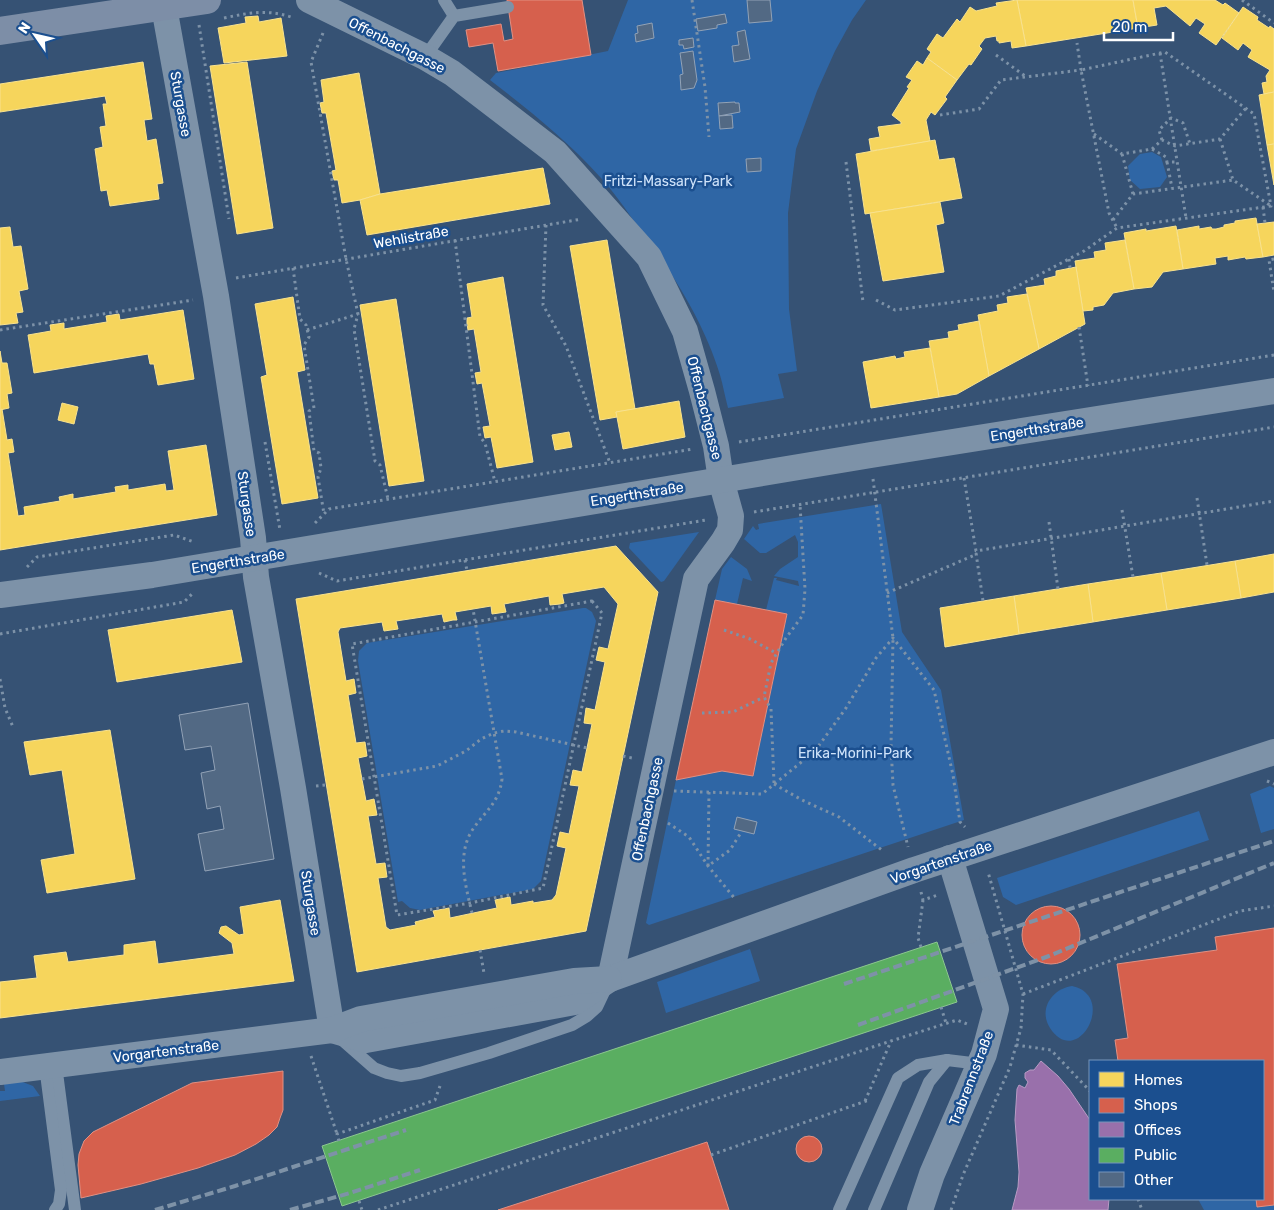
<svg xmlns="http://www.w3.org/2000/svg" width="1274" height="1210" viewBox="0 0 1274 1210" font-family="Rubik,sans-serif">
	<rect width="100%" height="100%" fill="#365274"/>
	<!-- green -->
	<g fill="#2f66a5">
		<path d="M628,0H866L852,20L835,51L817,91L796,149L788,213L789,309L797,371L778,374L784,398L728,408C725,397 723,385 720,375C703,318 666,263 631,217C622,204 612,190 601,178C568,141 529,110 490,80L496,73L608,51Z"/>
		<polygon points="1152,152 1161,157 1167,177 1160,187 1140,189 1130,180 1128,166 1140,154"/>
		<polygon points="881,504 902,632 941,690 964,820 649,925 646,923 676,780 722,771 753,775 787,615 766,610 774,578 777,578 776,580 799,586 798,581 774,576 780,569 798,557 798,542 795,535 766,553 760,553 744,539 753,526 756,530 759,529 758,524"/>
		<polygon points="699,532 664,581 661,582 629,548 630,543"/>
		<polygon points="731,557 747,569 752,581 743,578 737,604 715,600 722,569"/>
		<polygon points="583,608 586,608 592,612 596,621 541,881 533,889 420,910 410,908 402,901 398,902 358,661 359,651 367,643"/>
		<polygon points="1270,786 1274,788 1274,829 1261,833 1250,794"/>
		<polygon points="1199,811 1209,840 1016,905 1003,897 997,878"/>
		<polygon points="750,949 760,981 666,1013 657,982"/>
		<path d="M1072,986C1118,996 1077,1070 1050,1028C1038,1009 1052,989 1072,986Z"/>
		<polygon points="20,1081 33,1086 40,1096 0,1101 0,1091 5,1091 4,1084"/>
		<polygon points="1263,1182 1274,1187 1274,1210 1204,1210 1198,1199 1263,1199"/>
	</g>
	<!-- homes -->
	<g fill="#f6d55c" stroke="#f9e28d" fill-rule="evenodd">
		<polygon points="1017,0 1133,0 1138,28 1026,46"/>
		<polygon points="1017,0 1026,46 1012,48 1011,41 999,43 999,41 997,41 996,36 985,38 979,46 982,49 971,65 969,64 957,80 927,58 931,52 927,49 937,34 943,38 957,19 960,22 970,7 976,11 997,6 996,3"/>
		<polygon points="1133,0 1215,0 1223,5 1225,3 1239,13 1216,45 1199,33 1205,24 1196,18 1190,26 1166,6 1154,8 1157,25 1138,28"/>
		<polygon points="1243,7 1258,17 1257,20 1269,28 1270,26 1274,29 1274,92 1264,94 1262,83 1267,82 1266,76 1270,70 1248,57 1252,50 1243,43 1238,50 1222,38"/>
		<polygon points="258,16 259,22 281,18 287,56 224,63 218,28 246,23 245,17"/>
		<polygon points="927,58 957,80 945,97 947,99 935,115 931,112 926,120 930,141 871,151 869,139 880,137 878,127 901,124 901,122 892,115 909,88 907,87 912,80 906,77 917,61 923,65"/>
		<polygon points="143,62 152,119 144,120 147,141 156,139 163,183 157,184 159,199 110,206 107,190 101,191 95,149 103,147 100,127 106,126 103,104 107,104 105,96 0,112 0,84"/>
		<polygon points="247,62 273,228 237,234 210,66"/>
		<polygon points="359,73 380,194 360,200 342,203 338,180 334,180 332,171 336,170 326,113 322,113 320,103 324,102 321,80"/>
		<polygon points="1274,92 1274,144 1267,145 1259,95"/>
		<polygon points="935,140 939,160 954,158 962,198 865,214 856,154"/>
		<polygon points="1274,144 1274,185 1267,145"/>
		<polygon points="543,168 550,204 367,235 360,200 380,194"/>
		<polygon points="940,202 944,223 936,225 944,272 883,281 870,213"/>
		<polygon points="1256,218 1263,257 1246,259 1245,257 1228,260 1228,256 1215,258 1216,264 1183,269 1177,230 1199,226 1199,229 1211,227 1212,229 1216,229 1224,227 1224,225 1235,223 1235,221"/>
		<polygon points="1274,222 1274,255 1263,257 1257,224"/>
		<polygon points="1176,226 1183,269 1163,272 1152,287 1134,289 1124,233 1146,229 1146,231"/>
		<polygon points="10,227 13,247 21,246 28,289 19,291 23,312 16,313 18,323 0,325 0,228"/>
		<polygon points="607,240 635,409 616,412 617,417 600,420 570,246"/>
		<polygon points="1125,240 1134,289 1113,293 1104,305 1093,307 1093,310 1083,311 1075,261 1095,258 1094,252 1106,250 1105,243"/>
		<polygon points="1076,267 1085,324 1039,349 1026,288 1045,285 1044,279 1056,276 1056,271"/>
		<polygon points="503,277 533,462 497,468 491,437 485,438 483,427 490,426 482,383 477,384 475,373 481,372 474,329 468,330 467,324 467,318 472,317 467,284"/>
		<polygon points="1027,294 1039,349 989,376 978,315 998,311 997,305 1008,303 1007,297"/>
		<polygon points="293,297 305,370 297,372 318,498 282,504 261,377 267,375 255,304"/>
		<polygon points="396,299 424,481 389,486 360,305"/>
		<polygon points="183,310 194,379 158,385 154,364 150,364 148,354 34,373 28,335 51,331 50,325 64,323 64,329 107,322 106,316 119,314 120,320"/>
		<polygon points="979,321 989,376 957,394 939,397 929,341 949,338 948,332 959,330 958,325"/>
		<polygon points="930,348 939,397 871,408 863,362 895,356 896,359 905,357 904,352"/>
		<polygon points="0,351 2,363 7,363 12,393 7,394 9,408 0,410"/>
		<polygon points="679,401 685,437 623,449 616,412"/>
		<polygon points="62,403 78,407 74,424 58,420"/>
		<polygon points="2,409 7,440 12,439 14,452 8,453 18,516 25,515 24,507 60,501 59,497 73,494 73,499 116,492 115,487 128,485 128,490 165,484 166,491 174,490 168,451 206,445 217,515 0,550 0,410"/>
		<polygon points="569,432 572,447 555,450 552,435"/>
		<path d="M616,546L658,592L586,931L357,972L296,599ZM604,587L618,604L608,649L599,647L596,660L605,662L595,710L586,708L584,723L592,724L582,772L573,770L570,785L579,786L569,834L560,832L557,846L566,848L556,895L552,900L533,903V901L511,905L510,897L495,900L497,908L450,918L449,908L433,911L435,917L415,922L416,925L390,930L386,927L378,878L387,877L385,863L376,864L368,816L377,815L374,799L366,801L358,758L367,756L365,742L356,743L348,695L356,693L354,679L346,681L338,632L340,628L382,622L384,631L398,629L396,621L442,614L444,622L453,620H457L455,612L491,606L492,614L506,612L504,604L549,596L550,605L560,604L564,603L562,594Z"/>
		<polygon points="1274,554 1274,592 1241,598 1235,561"/>
		<polygon points="1235,561 1241,598 1167,610 1161,573"/>
		<polygon points="1161,573 1167,610 1093,622 1088,584"/>
		<polygon points="1088,584 1093,622 1019,634 1014,596"/>
		<polygon points="1014,596 1019,634 945,647 940,608"/>
		<polygon points="232,610 242,662 117,682 108,630"/>
		<polygon points="110,730 135,879 47,893 41,860 75,854 62,770 30,775 24,742"/>
		<polygon points="280,900 294,981 0,1018 0,982 37,978 34,956 66,952 68,962 124,955 124,945 155,941 158,964 234,954 232,943 219,933 221,927 226,926 239,935 244,934 240,907"/>
	</g>
	<!-- shops -->
	<g fill="#d6604d" stroke="#e29082">
		<polygon points="507,0 582,0 591,55 498,71 493,43 469,47 466,30 501,24 504,41 513,39"/>
		<polygon points="715,600 787,614 757,756 753,776 722,771 676,780"/>
		<circle cx="1051" cy="935" r="29"/>
		<polygon points="1274,928 1274,1205 1257,1207 1256,1199 1263,1199 1263,1061 1118,1061 1115,1040 1128,1038 1117,964 1217,950 1215,937"/>
		<polygon points="283,1071 283,1110 280,1118 277,1127 269,1135 256,1144 235,1155 198,1168 141,1184 81,1198 78,1165 79,1154 84,1141 93,1132 192,1083"/>
		<circle cx="809" cy="1149" r="13"/>
		<polygon points="707,1142 729,1210 498,1210"/>
	</g>
	<!-- offices -->
	<polygon fill="#9970ab" stroke="#b89bc4" points="1041,1061 1058,1076 1069,1089 1090,1120 1090,1199 1109,1199 1108,1210 1012,1210 1018,1187 1019,1172 1015,1120 1017,1089 1019,1085 1025,1088 1028,1082 1025,1078 1025,1073 1030,1070 1034,1070"/>
	<!-- public -->
	<polygon fill="#5aae61" stroke="#8cc690" points="937,942 957,1002 342,1206 322,1146"/>
	<!-- building -->
	<g fill="#526984" stroke="#92a2b6">
		<polygon points="747,0 770,0 772,21 749,23"/>
		<polygon points="725,14 727,23 717,25 717,28 698,31 696,19"/>
		<polygon points="652,23 654,38 636,42 635,34 638,33 637,26"/>
		<polygon points="745,30 750,59 734,62 732,46 739,45 737,32"/>
		<polygon points="693,38 694,47 684,49 683,45 679,45 679,40"/>
		<polygon points="693,51 697,80 694,88 681,90 680,75 683,74 680,53"/>
		<polygon points="735,102 735,103 739,103 740,112 719,116 718,103"/>
		<polygon points="732,115 733,128 720,129 719,116"/>
		<polygon points="761,158 761,171 747,172 746,159"/>
		<polygon points="248,703 274,859 205,871 198,834 224,829 220,806 207,809 201,773 215,770 211,746 185,750 179,715"/>
		<polygon points="737,817 757,822 754,834 734,829"/>
	</g>
	<g fill="none" stroke-linecap="round" stroke-linejoin="round">
		<!-- path -->
		<g stroke="#7d92a8" stroke-width="3" stroke-dasharray="2.5 4" stroke-linecap="butt">
			<polyline points="692,0 705,87 709,137"/>
			<polyline points="1242,0 1274,23"/>
			<path d="M224,18C248,13 267,9 291,17"/>
			<polyline points="199,25 229,219"/>
			<polyline points="323,33 311,62 346,259 358,314 354,329 375,461 380,465 388,499"/>
			<polyline points="1160,53 1186,218"/>
			<polyline points="996,55 1025,76"/>
			<polyline points="940,115 979,109 1001,80 1081,70 1077,43"/>
			<polyline points="1094,134 1122,154 1152,149 1166,157 1167,162 1177,162"/>
			<polyline points="1220,139 1233,180 1271,206"/>
			<polyline points="1162,140 1159,130 1171,118 1183,123 1190,144"/>
			<polyline points="1152,149 1162,140 1175,146 1220,139 1246,108"/>
			<polyline points="1122,154 1133,194"/>
			<polyline points="846,162 863,302"/>
			<polyline points="1167,162 1172,188"/>
			<polyline points="1263,207 1265,223"/>
			<polyline points="1113,220 1133,194 1233,180"/>
			<polyline points="546,225 543,305 566,346 610,463"/>
			<polyline points="455,240 480,437 485,443 495,482"/>
			<polyline points="1069,259 1070,268"/>
			<polyline points="1274,259 1269,260 1274,292"/>
			<polyline points="293,268 300,319 306,325 309,337 304,345 314,408 309,411 314,451 319,453 321,468 318,477 324,514"/>
			<polyline points="236,278 582,219"/>
			<polyline points="876,300 895,310 999,296 1084,251 1117,228 1271,206 1254,114 1165,52 1081,70 1109,213 1117,228"/>
			<polyline points="1079,327 1088,386"/>
			<polyline points="0,330 193,300"/>
			<polyline points="307,330 358,314"/>
			<polyline points="265,442 280,530"/>
			<polyline points="739,442 1274,355"/>
			<polyline points="964,478 976,551 1274,501"/>
			<polyline points="873,479 893,638 891,746 893,785 908,847"/>
			<polyline points="1197,498 1207,565"/>
			<polyline points="1122,510 1133,577"/>
			<polyline points="754,512 1274,427"/>
			<polyline points="1049,522 1058,589"/>
			<polyline points="315,523 329,509 693,449"/>
			<polyline points="976,553 983,601"/>
			<polyline points="465,560 467,571"/>
			<polyline points="27,567 37,557 174,535 194,542"/>
			<polyline points="319,573 337,581 706,520"/>
			<polyline points="887,593 977,554"/>
			<polygon points="592,601 602,613 543,888 470,903 397,915 352,644"/>
			<polyline points="724,630 750,639 776,653"/>
			<polyline points="0,634 184,602 193,593"/>
			<polyline points="0,679 5,708 13,727"/>
			<polyline points="702,713 733,712 764,697"/>
			<polyline points="623,756 632,758"/>
			<polyline points="362,779 437,766 466,751 481,739 494,733 504,731 516,732 587,748"/>
			<polyline points="1267,781 1274,784"/>
			<polyline points="774,783 771,709 764,697 771,663 786,638 803,615 805,589 800,505"/>
			<polyline points="774,784 802,800 839,817 883,851"/>
			<polyline points="316,786 326,785"/>
			<polyline points="674,791 762,794 815,751 846,708 876,658 893,638 934,690 953,775 960,822 965,827"/>
			<polyline points="709,792 708,866 730,850 742,831"/>
			<polyline points="668,823 689,837 708,866 736,900"/>
			<polyline points="921,892 923,900 938,895"/>
			<path d="M472,913C466,887 456,854 473,829C486,810 499,803 502,779L473,609"/>
			<polyline points="921,947 918,938 923,900"/>
			<polyline points="480,950 484,973"/>
			<polyline points="1023,994 1240,911 1274,906"/>
			<polyline points="941,1007 946,1023"/>
			<polyline points="1016,1045 1051,1050 1090,1091"/>
			<polyline points="311,1056 337,1134"/>
			<polyline points="865,1101 891,1041"/>
			<polyline points="339,1141 337,1134 435,1100 440,1086"/>
			<polyline points="711,1155 869,1100"/>
			<polyline points="1138,1199 1142,1210"/>
			<polyline points="359,1201 362,1210"/>
			<polyline points="378,1210 891,1041 957,1020 967,1024"/>
			<polyline points="951,1210 963,1175 1010,1067 1021,1028 1023,994 988,872"/>
		</g>
		<!-- lane -->
		<g stroke="#7d92a8" stroke-width="12">
			<polyline points="444,0 454,16"/>
			<polyline points="425,57 454,16 508,7"/>
			<polyline points="341,1039 374,1068 387,1073 401,1076 420,1073 489,1053 572,1025 587,1016 597,1007 607,986"/>
			<polyline points="56,1065 75,1210"/>
			<polyline points="45,1066 61,1190 59,1204 55,1210"/>
			<polyline points="839,1210 898,1078 918,1065 947,1060 980,1064"/>
			<polyline points="874,1210 929,1082 947,1060"/>
		</g>
		<!-- street -->
		<g stroke="#7d92a8" stroke-width="26">
			<polyline points="309,0 425,57 452,73 555,152 649,257 685,331 702,391 716,446 721,480 731,516 730,530 723,542 696,579 610,979"/>
			<polyline points="164,7 216,296 253,538 256,577 293,788 332,1030"/>
			<polyline points="0,595 152,575 871,455 1274,391"/>
			<polyline points="332,1030 366,1040 575,1002 610,979 914,870 1274,752"/>
			<polyline points="0,1072 332,1030 361,1019 574,981 609,979"/>
			<polyline points="920,1210 932,1174 984,1054 996,1009 950,858"/>
		</g>
		<!-- primary -->
		<polyline stroke="#7d8ea7" stroke-width="28" points="0,31 207,0"/>
		<!-- rail -->
		<g stroke="#7e92a7" stroke-width="4" stroke-dasharray="9 4" stroke-linecap="butt">
			<polyline points="844,984 1274,841"/>
			<polyline points="858,1025 1049,956 1274,863"/>
			<polyline points="155,1210 235,1186 406,1130"/>
			<polyline points="290,1210 350,1193 420,1170"/>
		</g>
	</g>
	<g text-anchor="middle" stroke-width="5" stroke-linejoin="round" paint-order="stroke">
		<!-- street labels -->
		<g font-size="14" fill="#fff" stroke="#1b4f8f">
			<text transform="translate(397 45) rotate(27)" y="5">Offenbachgasse</text>
			<text transform="translate(181 104) rotate(80)" y="5">Sturgasse</text>
			<text transform="translate(411 237) rotate(-10)" y="5">Wehlistraße</text>
			<text transform="translate(705 408) rotate(76)" y="5">Offenbachgasse</text>
			<text transform="translate(1037 429) rotate(-9)" y="5">Engerthstraße</text>
			<text transform="translate(637 494) rotate(-9)" y="5">Engerthstraße</text>
			<text transform="translate(247 504) rotate(82)" y="5">Sturgasse</text>
			<text transform="translate(238 561) rotate(-9)" y="5">Engerthstraße</text>
			<text transform="translate(647 809) rotate(-78)" y="5">Offenbachgasse</text>
			<text transform="translate(941 862) rotate(-19)" y="5">Vorgartenstraße</text>
			<text transform="translate(311 903) rotate(81)" y="5">Sturgasse</text>
			<text transform="translate(166 1051) rotate(-7)" y="5">Vorgartenstraße</text>
			<text transform="translate(971 1078) rotate(-69)" y="5">Trabrennstraße</text>
		</g>
		<!-- park labels -->
		<g font-size="14" fill="#cfe3fa" stroke="#1b4f8f">
			<text x="668" y="186">Fritzi-Massary-Park</text>
			<text x="855" y="758">Erika-Morini-Park</text>
		</g>
	</g>
	<!-- legend -->
	<rect x="1089" y="1060" width="175" height="140" fill="#1b4f8f" stroke="#7695bc"/>
	<rect x="1099" y="1072" width="25" height="15" fill="#f6d55c" stroke="#7695bc"/>
	<text x="1134" y="1085" font-size="15" fill="#ffffff">Homes</text>
	<rect x="1099" y="1098" width="25" height="15" fill="#d6604d" stroke="#7695bc"/>
	<text x="1134" y="1110" font-size="15" fill="#ffffff">Shops</text>
	<rect x="1099" y="1122" width="25" height="15" fill="#9970ab" stroke="#7695bc"/>
	<text x="1134" y="1135" font-size="15" fill="#ffffff">Offices</text>
	<rect x="1099" y="1148" width="25" height="15" fill="#5aae61" stroke="#7695bc"/>
	<text x="1134" y="1160" font-size="15" fill="#ffffff">Public</text>
	<rect x="1099" y="1172" width="25" height="15" fill="#526984" stroke="#7695bc"/>
	<text x="1134" y="1185" font-size="15" fill="#ffffff">Other</text>
	<!-- north arrow -->
	<g transform="translate(35 35) rotate(304)" stroke="#1b4f8f" stroke-width="4" paint-order="stroke">
	<path d="M0-4L9 19L0 12L-9 19Z" fill="#ffffff"/>
	<text y="-8" font-size="14" font-weight="bold" text-anchor="middle" fill="#ffffff">N</text>
	</g>
	<!-- scale -->
	<path d="M1104 32v8h69v-8" fill="none" stroke="#ffffff" stroke-width="2.5"/>
	<text x="1112" y="32" font-size="15" fill="#ffffff" stroke="#1b4f8f" stroke-width="4" paint-order="stroke">20 m</text>
</svg>
